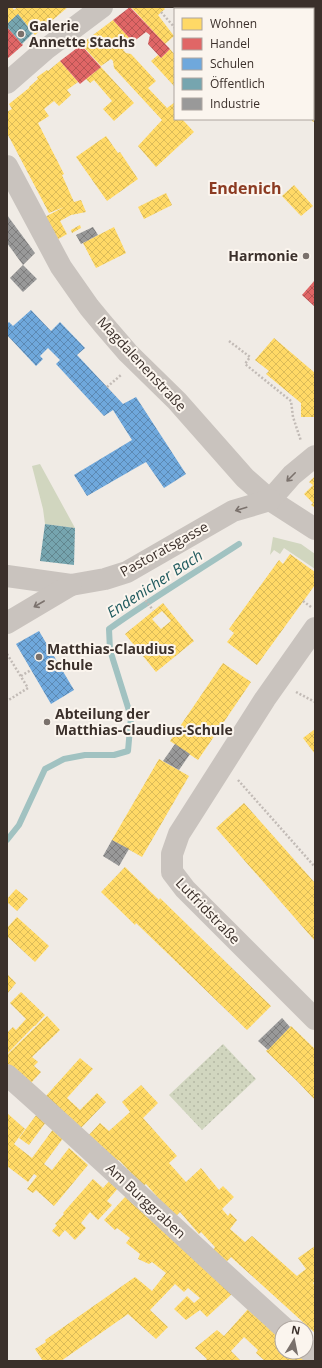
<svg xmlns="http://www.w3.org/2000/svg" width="322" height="1368" viewBox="0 0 322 1368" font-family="'Open Sans',sans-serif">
	<defs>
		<pattern id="grass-dots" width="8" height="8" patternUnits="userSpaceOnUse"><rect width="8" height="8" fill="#d1d6bf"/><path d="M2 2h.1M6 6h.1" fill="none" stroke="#b4b8a4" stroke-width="1.8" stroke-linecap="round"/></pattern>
		<pattern id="homes-cross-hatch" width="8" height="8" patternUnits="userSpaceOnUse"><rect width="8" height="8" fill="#ffd966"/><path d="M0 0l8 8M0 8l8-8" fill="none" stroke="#dbbb59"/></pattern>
		<pattern id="shops-cross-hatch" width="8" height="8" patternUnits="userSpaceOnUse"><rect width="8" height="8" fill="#e06666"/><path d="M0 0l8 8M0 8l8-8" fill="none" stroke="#b75454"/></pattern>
		<pattern id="schools-cross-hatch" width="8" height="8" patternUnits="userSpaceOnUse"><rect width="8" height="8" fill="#6fa8dc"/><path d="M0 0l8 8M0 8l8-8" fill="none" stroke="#5c89b3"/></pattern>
		<pattern id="public-cross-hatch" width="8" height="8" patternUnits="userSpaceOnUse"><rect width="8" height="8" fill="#76a5af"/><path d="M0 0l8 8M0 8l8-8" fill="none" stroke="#62878f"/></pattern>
		<pattern id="industry-cross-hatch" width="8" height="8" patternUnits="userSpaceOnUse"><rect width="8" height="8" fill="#999"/><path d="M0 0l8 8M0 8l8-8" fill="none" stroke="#7e7d7d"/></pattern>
	</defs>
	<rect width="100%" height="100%" fill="#f0ebe5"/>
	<!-- grass -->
	<polygon fill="url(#grass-dots)" points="223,1044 256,1079 202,1130 169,1095"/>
	<!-- green -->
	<g fill="#d1d6bf">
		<polygon points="40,464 75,528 45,524 43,509 32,466"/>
		<polygon points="273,537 301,544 315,554 315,569 284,548 280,554 274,550 270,555"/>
	</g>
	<!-- homes -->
	<g fill="url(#homes-cross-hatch)" fill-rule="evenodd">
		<polygon points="7,7 12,7 14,10 18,7 68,7 35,35 18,14 7,24"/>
		<polygon points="131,7 163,7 165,9 158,15 174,36 165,44"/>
		<polygon points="181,7 225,7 227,9 183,9"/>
		<polygon points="237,7 263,7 264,9 238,9"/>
		<polygon points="276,7 296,7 297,9 277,9"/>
		<polygon points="113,20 133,42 123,50 126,53 131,54 156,81 148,88 167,108 175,102 175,109 174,110 175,112 175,119 182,119 194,132 156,167 138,146 162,120 114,68 113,61 111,59 101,66 81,44"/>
		<polygon points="170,49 175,55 175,87 151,61 158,55 161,58"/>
		<polygon points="315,52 315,121 313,122 311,119 313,119 313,54"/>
		<polygon points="60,61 78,82 67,90 71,95 59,106 54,101 44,109 49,116 38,123 64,174 62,175 74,202 81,200 86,212 71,215 60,221 67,234 55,241 43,218 64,207 49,213 7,133 7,112 12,109 9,104 29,88 29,87 38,79 37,77 47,70 48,71"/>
		<polygon points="101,67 134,103 114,121 103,109 112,101 94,80 90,83 86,79"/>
		<polygon points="106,136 118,153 120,152 138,179 107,201 76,157"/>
		<polygon points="294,185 313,206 301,216 282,196"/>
		<polygon points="166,193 172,205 144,219 138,207"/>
		<polygon points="80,225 81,228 72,233 71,230"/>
		<polygon points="114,227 126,253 96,268 83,243"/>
		<polygon points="274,338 315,373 315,417 301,417 301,403 266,374 269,371 255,360"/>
		<polygon points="315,476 315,508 311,505 313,503 304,494 313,485 309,482"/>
		<polygon points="290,554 315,572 315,585 257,665 227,642 234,633 229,629 279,560 283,564"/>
		<path d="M163,603L194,641L156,672L125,634ZM162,611L171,621L161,629L152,619Z"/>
		<polygon points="223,663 251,682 198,760 170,741"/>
		<polygon points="315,729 315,754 303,738"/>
		<polygon points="159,759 189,776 142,857 112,840"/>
		<polygon points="244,803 315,883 315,941 216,828"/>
		<polygon points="125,867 159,900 160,898 271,1006 247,1030 136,923 135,925 101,892"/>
		<polygon points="16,889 28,899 17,911 7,902 7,899"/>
		<polygon points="17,917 49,946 35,962 7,936 7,928"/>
		<polygon points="7,974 16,983 7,994"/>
		<polygon points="21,992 45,1015 35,1026 34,1026 7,1054 7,1033 13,1027 16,1030 26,1019 10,1003"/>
		<polygon points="47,1016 60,1030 32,1057 38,1062 34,1066 41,1072 30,1084 7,1063 7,1055"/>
		<polygon points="291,1026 315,1049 315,1100 298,1082 266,1051"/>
		<polygon points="80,1058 93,1069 67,1098 80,1110 97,1093 106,1102 80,1129 45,1097"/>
		<polygon points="141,1085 158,1103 143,1118 177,1156 169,1163 186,1182 201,1168 219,1190 223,1186 234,1197 222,1209 228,1216 230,1213 237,1220 230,1229 245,1242 252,1236 297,1276 306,1269 298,1258 315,1246 315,1281 313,1283 315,1286 315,1333 231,1257 226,1262 213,1250 215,1247 201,1232 199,1234 180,1212 175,1217 146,1184 143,1186 119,1160 114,1161 88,1136 100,1123 109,1131 130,1112 122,1102"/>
		<polygon points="7,1113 25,1129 14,1144 32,1158 54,1128 64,1137 44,1164 52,1170 69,1148 88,1165 54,1206 36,1190 33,1193 27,1189 37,1176 34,1174 28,1182 7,1166"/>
		<polygon points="37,1114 46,1122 29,1145 19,1138"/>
		<polygon points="93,1179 103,1188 111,1179 119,1187 107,1201 112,1205 98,1220 90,1212 81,1223 86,1228 75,1240 65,1230 59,1237 52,1231 57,1225 55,1224 64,1214 63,1213"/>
		<polygon points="125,1197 233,1293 207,1317 200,1310 186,1320 174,1309 187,1296 194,1303 200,1298 188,1288 184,1292 175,1284 150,1310 168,1327 156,1339 128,1314 61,1361 43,1361 35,1349 46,1342 45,1340 135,1277 152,1291 166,1273 152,1262 149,1264 138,1259 140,1254 126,1243 130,1238 117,1228 115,1230 104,1220"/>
		<polygon points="249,1308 282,1337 282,1352 299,1352 309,1361 265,1361 256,1353 258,1350 244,1337 231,1351 241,1361 205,1361 207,1359 195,1348 217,1330 224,1336"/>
	</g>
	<!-- shops -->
	<g fill="url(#shops-cross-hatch)">
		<polygon points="130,7 170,49 161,58 148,44 150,35 146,32 133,42 113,20"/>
		<polygon points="7,27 23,45 7,59"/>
		<polygon points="81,45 101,67 80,84 60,61"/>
		<polygon points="315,280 315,307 302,295"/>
	</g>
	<!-- schools -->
	<g fill="url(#schools-cross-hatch)">
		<polygon points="31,310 51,331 60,322 85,348 77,355 123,404 136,397 186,474 164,488 146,462 87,496 74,475 132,440 113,410 104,416 56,364 60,360 48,348 40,356 43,359 36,366 7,335 7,324 9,322 13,326"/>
		<polygon points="39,631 74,690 51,704 16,644"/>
	</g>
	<!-- public -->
	<g fill="url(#public-cross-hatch)">
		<polygon points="18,14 33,33 22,44 7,27 7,24"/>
		<polygon points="45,524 75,528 74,565 40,561"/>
	</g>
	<!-- industry -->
	<g fill="url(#industry-cross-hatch)">
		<polygon points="7,215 35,253 23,265 7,243"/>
		<polygon points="93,227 98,235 81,244 76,235"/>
		<polygon points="23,265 37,279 23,292 10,278"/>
		<polygon points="175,744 190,754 179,770 163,761"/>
		<polygon points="112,840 129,849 119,866 103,856"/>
		<polygon points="282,1018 290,1027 268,1050 258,1041"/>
	</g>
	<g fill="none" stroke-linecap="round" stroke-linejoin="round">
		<!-- stream -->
		<path stroke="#a1c2c1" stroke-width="6" d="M7,840L19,825L45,769L64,759L85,755H114L128,751L131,717L110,650L109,629C151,599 196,572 239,544"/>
		<!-- path -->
		<g stroke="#c2bbb6" stroke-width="2.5" stroke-dasharray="2 2" stroke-linecap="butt">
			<polyline points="161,12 175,28"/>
			<polyline points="229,341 250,357 245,364 291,401 293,417 301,441"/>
			<polyline points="107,387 121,375"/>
			<polyline points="138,591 153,610"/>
			<polyline points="303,601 311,607"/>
			<polyline points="7,654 28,688 7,701"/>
			<polyline points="21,676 31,670"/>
			<polyline points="296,692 315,702"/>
			<polyline points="238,780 315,867"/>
		</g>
		<!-- minor -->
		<g stroke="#c9c3be" stroke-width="22">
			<polyline points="7,83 46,49 102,7"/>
			<polyline points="7,166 61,267 89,307 103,324 128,353 177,401 245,478 270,500 315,529"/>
			<polyline points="270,500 292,475 315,456"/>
			<polyline points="7,576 71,585 105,579 127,572 233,511 270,500"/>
			<polyline points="7,623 71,585"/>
			<polyline points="315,628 265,699 179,834 172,854 172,872 185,889 315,1019"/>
			<path d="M7,1075C101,1158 191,1244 284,1328"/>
			<polyline points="306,1348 315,1356"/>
		</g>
	</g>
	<!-- one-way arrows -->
	<defs><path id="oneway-shaft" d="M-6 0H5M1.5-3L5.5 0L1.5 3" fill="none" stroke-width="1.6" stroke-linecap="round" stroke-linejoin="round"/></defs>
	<g stroke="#7b726d">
		<use href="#oneway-shaft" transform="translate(291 477) rotate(135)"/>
		<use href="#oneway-shaft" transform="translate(241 509) rotate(163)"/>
		<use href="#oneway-shaft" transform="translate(39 604) rotate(150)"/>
	</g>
	<!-- markers -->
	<g fill="#7a716c" stroke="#fbf5ee" stroke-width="1.5">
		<circle cx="21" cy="34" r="4"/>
		<circle cx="306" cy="256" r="4"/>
		<circle cx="39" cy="657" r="4"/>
		<circle cx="47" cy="722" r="4"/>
	</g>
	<g text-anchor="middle" stroke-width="4" stroke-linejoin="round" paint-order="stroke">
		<!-- poi labels -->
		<g font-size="14" font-weight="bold" fill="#3b302b" stroke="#fbf5ee" text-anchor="start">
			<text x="29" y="31">Galerie<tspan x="29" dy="16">Annette Stachs</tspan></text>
			<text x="298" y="261" text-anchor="end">Harmonie</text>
			<text x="47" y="654">Matthias-Claudius<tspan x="47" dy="16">Schule</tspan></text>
			<text x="55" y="719">Abteilung der<tspan x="55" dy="16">Matthias-Claudius-Schule</tspan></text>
		</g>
		<!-- street labels -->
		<g font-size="14" fill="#3b302b" stroke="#fbf5ee">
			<text transform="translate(142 364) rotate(47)" y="5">Magdalenenstraße</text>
			<text transform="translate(164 549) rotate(-29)" y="5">Pastoratsgasse</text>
			<text transform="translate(208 911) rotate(46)" y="5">Lutfridstraße</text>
			<text transform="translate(146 1201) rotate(43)" y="5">Am Burggraben</text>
		</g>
		<!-- water labels -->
		<g font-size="15" font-style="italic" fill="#1f5a5e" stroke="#fbf5ee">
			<text transform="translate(155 584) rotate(-33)" y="5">Endenicher Bach</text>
		</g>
		<!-- quarter labels -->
		<g font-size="16" font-weight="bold" fill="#8c3b22" stroke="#fbf5ee">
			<text x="245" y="194">Endenich</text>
		</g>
	</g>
	<!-- border -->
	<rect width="322" height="1368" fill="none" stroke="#3b302b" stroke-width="16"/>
	<!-- legend -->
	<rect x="174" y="8" width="140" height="112" fill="#fbf5ee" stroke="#aea6a0"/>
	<rect x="182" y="18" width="20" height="12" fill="#ffd966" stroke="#aea6a0"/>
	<text x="210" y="28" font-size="12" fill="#3b302b">Wohnen</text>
	<rect x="182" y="38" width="20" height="12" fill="#e06666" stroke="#aea6a0"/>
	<text x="210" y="48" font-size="12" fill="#3b302b">Handel</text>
	<rect x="182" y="58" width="20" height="12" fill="#6fa8dc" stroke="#aea6a0"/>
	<text x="210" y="68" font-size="12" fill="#3b302b">Schulen</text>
	<rect x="182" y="78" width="20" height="12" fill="#76a5af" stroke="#aea6a0"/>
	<text x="210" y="88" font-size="12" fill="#3b302b">Öffentlich</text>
	<rect x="182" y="98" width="20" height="12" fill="#999999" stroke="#aea6a0"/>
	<text x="210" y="108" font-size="12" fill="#3b302b">Industrie</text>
	<!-- north arrow -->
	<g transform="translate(294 1340) rotate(10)"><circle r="19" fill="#fbf5ee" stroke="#aea6a0"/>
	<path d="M0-3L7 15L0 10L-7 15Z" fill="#7a716c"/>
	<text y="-6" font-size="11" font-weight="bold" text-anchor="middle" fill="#3b302b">N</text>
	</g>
</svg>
